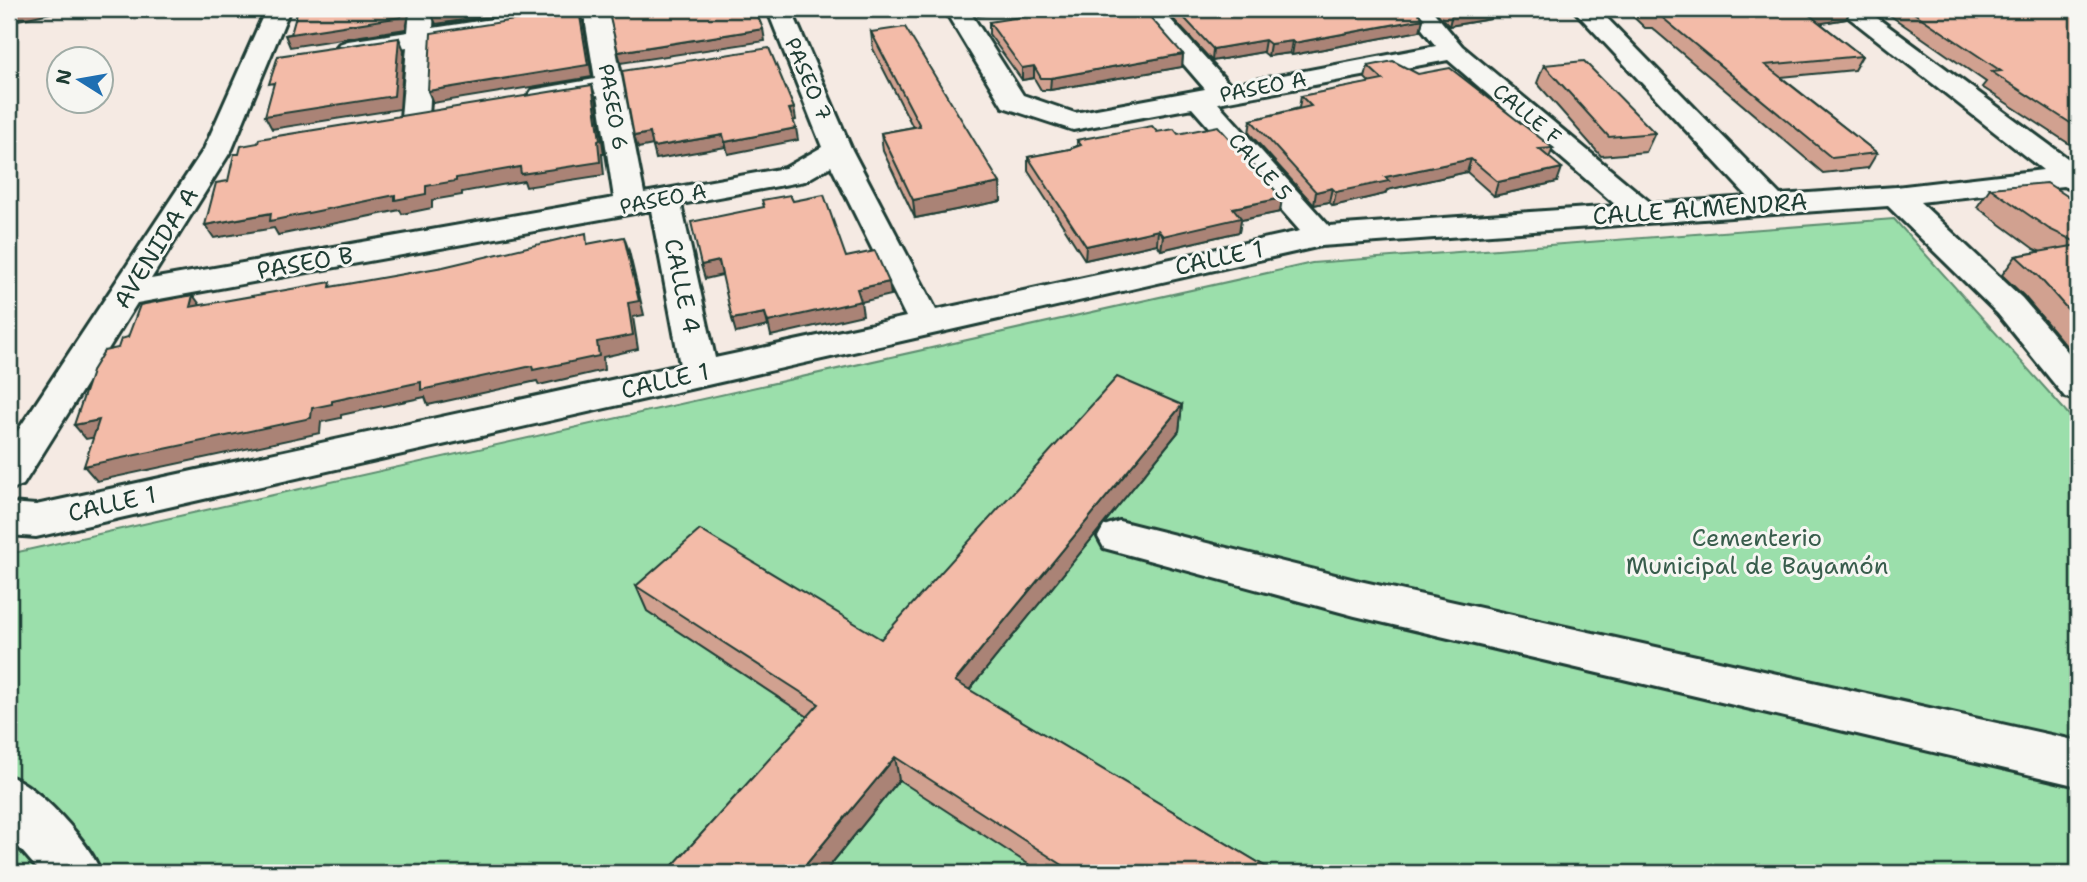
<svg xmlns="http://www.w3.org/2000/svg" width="2087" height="882" viewBox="0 0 2087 882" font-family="'Shantell Sans',sans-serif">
	<rect width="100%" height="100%" fill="#f5eae3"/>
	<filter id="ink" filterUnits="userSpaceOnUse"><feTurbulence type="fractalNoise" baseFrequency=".0143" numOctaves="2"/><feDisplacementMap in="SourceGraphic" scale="14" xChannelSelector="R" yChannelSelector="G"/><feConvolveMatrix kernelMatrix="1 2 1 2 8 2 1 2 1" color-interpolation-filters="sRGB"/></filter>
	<g filter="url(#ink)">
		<!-- green -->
		<polygon fill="#9bdfab" stroke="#5d8e70" stroke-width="2" points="1894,219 2078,425 2078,873 9,873 9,554 1312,263"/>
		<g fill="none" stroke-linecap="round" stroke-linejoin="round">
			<!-- minor casing -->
			<g stroke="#1f3d34" stroke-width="6">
				<g id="minor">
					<path d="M266,9H290L232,149L151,279L614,198L598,95L542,104L532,102L528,96L532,90L595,79L585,19L433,43L429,118L425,124L415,126L405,124L401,118L407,47L348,57L339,54L335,49L339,44L348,41L408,32L410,9H434L433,28L557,9H608L644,193L785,168L822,147L767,9H791L852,150L936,310L1300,231L1192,108L1073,130L1003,107L944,9H968L1023,95L1075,113L1205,89L1136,9H1161L1230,85L1436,46L1406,9H1431L1462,46L1652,204L1748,197L1573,9H1598L1780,195L1896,187L2043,170L1838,9H1865L2078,166V192L2063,186L1920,202L2022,298L2078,364V401L2065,397L1998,314L1888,206L1321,246L36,537L9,535V503L36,505L680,365L651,210L137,303L23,485L9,490V444L204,149ZM1448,60L1617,206L1329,226L1218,103ZM831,166L906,317L715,358L681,204L805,181Z"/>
					<polygon points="1119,521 1355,580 2078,741 2078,786 1355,616 1104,548 1098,537 1104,526"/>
					<path d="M9,776C39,786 90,843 101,873H41L9,836Z"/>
				</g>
			</g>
			<!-- minor -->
			<use href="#minor" fill="#f6f6f2" fill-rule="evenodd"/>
		</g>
		<!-- wall -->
		<g fill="#d1a190" stroke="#1f3d34" stroke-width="2">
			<polygon points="1164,9 1415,9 1423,19 1420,31 1292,55 1290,53 1268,56 1263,52 1212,61"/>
			<polygon points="1433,9 1493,9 1490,19 1449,26"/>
			<polygon points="1625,9 1851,9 1846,19 1820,23 1862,56 1854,70 1781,77 1877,153 1868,168 1823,173 1652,28 1645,28"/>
			<polygon points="1869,9 2075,9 2078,10 2078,145 2071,145 1982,87 1986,82 1885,12 1876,14"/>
			<polygon points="989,22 1183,54 1182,67 1050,90 1041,90 1034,78 1022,80 989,34"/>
			<polygon points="871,32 1000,183 1001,201 915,218 883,151 881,133 913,127 873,49"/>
			<polygon points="1544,65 1655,133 1646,152 1601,156 1537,83"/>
			<polygon points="1368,66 1553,148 1549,158 1557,182 1494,196 1467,172 1387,190 1385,194 1333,206 1329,202 1314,205 1249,133 1251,120 1299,108 1301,96 1370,83 1365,78"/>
			<polygon points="1157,132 1178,134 1280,212 1241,220 1239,232 1161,250 1157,244 1085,260 1028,171 1028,157 1070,149 1077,146 1077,140"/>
			<polygon points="1990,188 2078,203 2078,360 2024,296 2002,275 2016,256 2041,252 2034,249 1977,207"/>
			<polygon points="1182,405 1179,431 969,690 1276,873 1042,873 899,780 824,873 666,873 808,717 647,611 636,586 881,639"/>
		</g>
		<!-- shaded-wall -->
		<g fill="#aa8376" stroke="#1f3d34" stroke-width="2">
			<polygon points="9,9 69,9 9,22"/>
			<polygon points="403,9 410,9 406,29 290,47 285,35"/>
			<polygon points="459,9 540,9 436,24 431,13"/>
			<polygon points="978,9 1023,9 978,16"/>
			<polygon points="1483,9 1493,9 1490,19 1449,26 1452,14"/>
			<polygon points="1831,9 1851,9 1846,19 1800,27 1807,13"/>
			<polygon points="1878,9 1886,9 1885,12 1876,14"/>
			<polygon points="579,10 583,22 592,77 433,103 428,91"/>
			<polygon points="1423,19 1420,31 1292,55 1294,43"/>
			<polygon points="763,29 765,41 621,63 618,52"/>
			<polygon points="399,38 404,50 400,109 272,129 265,116"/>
			<polygon points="1265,40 1263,52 1212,61 1213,49"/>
			<polygon points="1292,41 1290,53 1268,56 1270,44"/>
			<polygon points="1183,54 1182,67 1050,90 1051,78"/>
			<polygon points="1034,66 1034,78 1022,80 1022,68"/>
			<polygon points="592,85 596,98 604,154 602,154 604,175 526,187 524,181 462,192 462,195 432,200 432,208 402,214 400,210 278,235 274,228 214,238 205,225 426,186 456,178"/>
			<polygon points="794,108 796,120 792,121 789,109"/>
			<polygon points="796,128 798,140 728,154 725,142"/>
			<polygon points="650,133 653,145 638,148 634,136"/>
			<polygon points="723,135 726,147 656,159 653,147"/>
			<polygon points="1471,159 1467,172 1387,190 1385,194 1333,206 1336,192 1385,177"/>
			<polygon points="1562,168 1557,182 1494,196 1498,182"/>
			<polygon points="1000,183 1001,201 915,218 913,200"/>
			<polygon points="1332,188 1329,202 1314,205 1316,192"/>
			<polygon points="1282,198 1280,212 1241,220 1239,232 1161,250 1163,236 1233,208"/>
			<polygon points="1158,230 1157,244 1085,260 1086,246"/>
			<polygon points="624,237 629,251 644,315 633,317 638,349 603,357 604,370 539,385 537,381 428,405 425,397 341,415 341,418 321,422 320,433 97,481 84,466 312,408 332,401 597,342 628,303"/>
			<polygon points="719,261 722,275 705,279 701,265"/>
			<polygon points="889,282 891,295 861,302 863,315 771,336 768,322 857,289"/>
			<polygon points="193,295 203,309 190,307"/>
			<polygon points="765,313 768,326 736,333 732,319"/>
			<polygon points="1182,405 1179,431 957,705 955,681"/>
			<polygon points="99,420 111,434 86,439 74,425"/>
			<polygon points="895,757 899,780 824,873 799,873"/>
		</g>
		<!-- building -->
		<g fill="#f3bba8" stroke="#1f3d34" stroke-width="2">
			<polygon points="298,9 403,9 401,17 285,35 291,34"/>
			<polygon points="431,9 459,9 431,13"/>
			<polygon points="608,9 755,9 763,29 618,52"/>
			<polygon points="1069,9 1143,9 1183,54 1051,78 1041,78 1034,66 1022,68 989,22"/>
			<polygon points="1176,9 1415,9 1423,19 1294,43 1292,41 1270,44 1265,40 1213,49"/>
			<polygon points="1447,9 1483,9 1452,14"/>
			<polygon points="1645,9 1831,9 1807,13 1862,56 1765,65 1877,153 1832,158 1658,14 1651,14"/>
			<polygon points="1908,9 2075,9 2078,10 2078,128 1992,72 2001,71"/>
			<polygon points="579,10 588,65 428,91 431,33"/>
			<polygon points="905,27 1000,183 913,200 881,133 920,126 871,32"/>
			<polygon points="399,38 394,96 265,116 274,83 269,84 278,56"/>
			<polygon points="769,48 794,108 789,109 796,128 725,142 723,135 653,147 650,133 634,136 622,71"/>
			<polygon points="1393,61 1418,74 1450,68 1553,148 1539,149 1562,168 1498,182 1471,159 1385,177 1389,181 1336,192 1332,188 1316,192 1251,120 1311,106 1301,96 1383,80 1368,66"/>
			<polygon points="1584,61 1655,133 1609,137 1544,65"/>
			<polygon points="592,85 600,140 598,141 600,162 521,174 520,167 456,178 456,181 426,186 426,194 395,200 395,195 270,221 271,213 205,225 216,183 228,181 234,154 239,154 241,146 258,143 259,139"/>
			<polygon points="1152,126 1157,132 1174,129 1178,134 1218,126 1282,198 1233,208 1241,218 1163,236 1158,230 1086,246 1028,157 1070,149 1081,145 1077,140"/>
			<polygon points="2047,183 2078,203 2078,243 2049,229 1990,188"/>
			<polygon points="790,195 793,201 824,195 846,257 875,251 889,282 857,289 861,301 768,322 765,313 732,319 719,261 701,265 691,222 764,207 762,200"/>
			<polygon points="586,233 587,244 624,237 639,301 628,303 633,335 597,342 599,356 533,370 532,366 421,390 421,382 332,401 332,404 312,408 311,418 84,466 99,420 74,425 93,369 104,351 118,348 121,339 128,337 140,305 193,295 190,307 331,282 330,287 443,267"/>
			<polygon points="2078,245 2078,321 2039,277 2016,256"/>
			<polygon points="1117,377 1182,405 955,681 1276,873 1075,873 895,757 799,873 666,873 819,704 636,586 700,530 881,639"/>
		</g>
	</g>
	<g text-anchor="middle" stroke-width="6" stroke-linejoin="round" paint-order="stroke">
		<!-- far-street labels -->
		<g font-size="21" fill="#1f3d34" stroke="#f6f6f2">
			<text transform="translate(808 79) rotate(67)" y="7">PASEO 7</text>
			<text transform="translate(1263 87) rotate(-11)" y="7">PASEO A</text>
			<text transform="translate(613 107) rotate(80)" y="7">PASEO 6</text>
			<text transform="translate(1527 114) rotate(40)" y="7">CALLE F</text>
			<text transform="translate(1260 167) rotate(48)" y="7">CALLE 5</text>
			<text transform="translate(663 199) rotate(-11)" y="7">PASEO A</text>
		</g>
		<!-- street labels -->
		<g font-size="24" fill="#1f3d34" stroke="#f6f6f2">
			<text transform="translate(1700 209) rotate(-4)" y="8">CALLE ALMENDRA</text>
			<text transform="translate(156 248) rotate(-58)" y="8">AVENIDA A</text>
			<text transform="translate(1219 258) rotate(-12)" y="8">CALLE 1</text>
			<text transform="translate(305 263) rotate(-10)" y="8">PASEO B</text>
			<text transform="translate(682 286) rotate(78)" y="8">CALLE 4</text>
			<text transform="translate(665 381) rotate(-13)" y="8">CALLE 1</text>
			<text transform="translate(112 504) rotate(-13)" y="8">CALLE 1</text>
		</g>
		<!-- park labels -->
		<g font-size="24" fill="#385d4c" stroke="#f6f6f2">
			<text x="1757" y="546">Cementerio<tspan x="1757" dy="28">Municipal de Bayamón</tspan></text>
		</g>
	</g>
	<!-- margin -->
	<rect width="2087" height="882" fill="none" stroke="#f6f6f2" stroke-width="35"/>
	<rect x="18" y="18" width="2052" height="847" fill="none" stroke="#1f3d34" stroke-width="2.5" filter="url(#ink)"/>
	<!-- north arrow -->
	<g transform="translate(80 80) rotate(281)"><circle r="33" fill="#f6f6f2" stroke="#a0aca6" stroke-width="2"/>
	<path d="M0-5L12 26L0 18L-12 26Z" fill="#1f6fb2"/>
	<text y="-10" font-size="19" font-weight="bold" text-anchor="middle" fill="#1f3d34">N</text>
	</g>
</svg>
